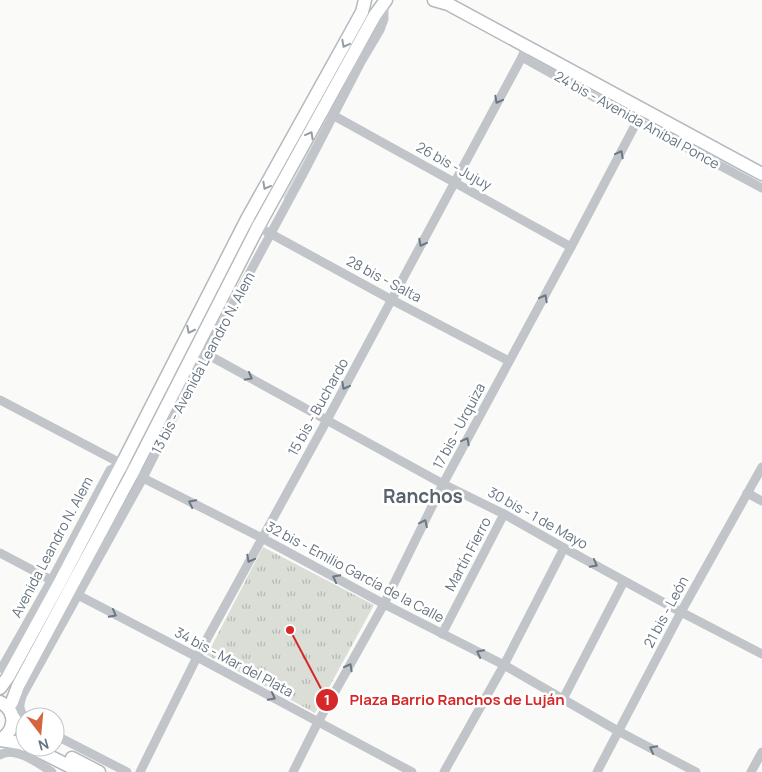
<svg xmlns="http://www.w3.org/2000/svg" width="762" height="772" viewBox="0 0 762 772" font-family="Manrope,sans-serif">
	<defs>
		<pattern id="park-tufts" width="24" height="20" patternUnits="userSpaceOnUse" patternTransform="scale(1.25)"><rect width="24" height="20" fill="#daded7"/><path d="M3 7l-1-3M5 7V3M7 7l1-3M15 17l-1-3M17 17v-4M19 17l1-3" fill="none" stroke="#b5b9b4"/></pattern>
	</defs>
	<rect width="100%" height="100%" fill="#fafaf8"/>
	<!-- grass -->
	<g fill="#daded7">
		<polygon points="324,122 326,123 285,199 283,198"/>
		<polygon points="672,133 754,175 752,177 671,135"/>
		<polygon points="247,229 251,231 146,435 148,425"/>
	</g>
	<!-- park -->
	<polygon fill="url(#park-tufts)" points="263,547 374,605 315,713 207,655"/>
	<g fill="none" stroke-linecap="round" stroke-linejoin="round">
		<!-- secondary casing -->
		<g stroke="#b4b9be" stroke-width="15">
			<g id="secondary">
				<polyline points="434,0 448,4 762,174"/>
				<polyline points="0,688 8,677 59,584 122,464 246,221 345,43 362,12 365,0"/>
				<path d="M0,702C17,711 16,730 0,740"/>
				<polyline points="8,708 12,702 18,686 133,472 258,227 375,15 386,0"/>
				<polyline points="11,714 17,723 25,731"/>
				<polyline points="0,740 20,743 25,745"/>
				<polyline points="31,747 81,772"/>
				<polyline points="72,758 99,772"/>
			</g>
		</g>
		<!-- street -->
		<g stroke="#c1c5c9" stroke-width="9">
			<polyline points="524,52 522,57 637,121 762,188"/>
			<polyline points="329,113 571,247"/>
			<polyline points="253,224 392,300 509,361"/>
			<polyline points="201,351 443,484 504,514 564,548 681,612 762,654"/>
			<polyline points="0,400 122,464 133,472 143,478 262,538 384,604 504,665 618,731 696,772"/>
			<polyline points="747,493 762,501"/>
			<polyline points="0,553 55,582"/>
			<polyline points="74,593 197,657 412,772"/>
			<polyline points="442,634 504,514"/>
			<polyline points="8,677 3,668 4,664 51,581 110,470 122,464"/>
			<polyline points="563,699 624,581"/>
			<path d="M25,718C18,708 19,705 23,694L143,478L195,374L304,172L361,62L380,30L384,19V11L382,5"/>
			<polyline points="55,735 127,772"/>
			<path d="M0,755C15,745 39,764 52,772"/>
			<polyline points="140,772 197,657 327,420 522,57"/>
			<polyline points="293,772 318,722 384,604 443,484 571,247 643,110"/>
			<polyline points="444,772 504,665 564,548"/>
			<polyline points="597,772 681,612 762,467"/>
			<polyline points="751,772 762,752"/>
		</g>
		<!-- secondary -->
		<use href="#secondary" stroke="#fff" stroke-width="12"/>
	</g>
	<!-- one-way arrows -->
	<defs><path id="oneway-chevron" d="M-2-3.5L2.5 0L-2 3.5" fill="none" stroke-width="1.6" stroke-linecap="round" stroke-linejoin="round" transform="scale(1.25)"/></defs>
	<g stroke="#949ea6">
		<use href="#oneway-chevron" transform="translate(345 44) rotate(118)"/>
		<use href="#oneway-chevron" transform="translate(310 135) rotate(-61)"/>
		<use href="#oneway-chevron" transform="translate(266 186) rotate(119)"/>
		<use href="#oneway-chevron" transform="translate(190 330) rotate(117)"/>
	</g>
	<g stroke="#6b7884">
		<use href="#oneway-chevron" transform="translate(498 100) rotate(118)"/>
		<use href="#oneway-chevron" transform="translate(620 154) rotate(-62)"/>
		<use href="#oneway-chevron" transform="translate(422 243) rotate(118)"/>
		<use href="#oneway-chevron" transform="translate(544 298) rotate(-62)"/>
		<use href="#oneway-chevron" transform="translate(249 377) rotate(29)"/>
		<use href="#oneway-chevron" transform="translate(345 386) rotate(118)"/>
		<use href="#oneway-chevron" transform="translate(466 441) rotate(-62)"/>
		<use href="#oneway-chevron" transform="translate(192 503) rotate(-153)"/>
		<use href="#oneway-chevron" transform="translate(424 523) rotate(-64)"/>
		<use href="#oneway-chevron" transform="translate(250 559) rotate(118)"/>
		<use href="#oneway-chevron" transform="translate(594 564) rotate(28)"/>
		<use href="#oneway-chevron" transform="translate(336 578) rotate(-152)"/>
		<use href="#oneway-chevron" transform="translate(113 614) rotate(28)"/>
		<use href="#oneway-chevron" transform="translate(480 653) rotate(-153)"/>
		<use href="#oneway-chevron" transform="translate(349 667) rotate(-61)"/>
		<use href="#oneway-chevron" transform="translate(272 697) rotate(28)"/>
		<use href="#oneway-chevron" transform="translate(653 749) rotate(-152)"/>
	</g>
	<g text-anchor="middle" stroke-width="5" stroke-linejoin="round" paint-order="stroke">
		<!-- street labels -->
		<g font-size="14" fill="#667480" stroke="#fff">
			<text transform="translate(637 120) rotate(29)" y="5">24 bis - Avenida Aníbal Ponce</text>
			<text transform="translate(454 166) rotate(29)" y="5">26 bis - Jujuy</text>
			<text transform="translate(384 279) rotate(28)" y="5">28 bis - Salta</text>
			<text transform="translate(203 363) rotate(-62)" y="5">13 bis - Avenida Leandro N. Alem</text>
			<text transform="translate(318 407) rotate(-61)" y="5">15 bis - Buchardo</text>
			<text transform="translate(459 426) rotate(-62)" y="5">17 bis - Urquiza</text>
			<text transform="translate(538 518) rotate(29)" y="5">30 bis - 1 de Mayo</text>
			<text transform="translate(52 547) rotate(-62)" y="5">Avenida Leandro N. Alem</text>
			<text transform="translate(468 554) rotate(-62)" y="5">Martín Fierro</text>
			<text transform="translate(355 572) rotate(28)" y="5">32 bis - Emilio García de la Calle</text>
			<text transform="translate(666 612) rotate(-62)" y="5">21 bis - León</text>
			<text transform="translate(234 662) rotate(28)" y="5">34 bis - Mar del Plata</text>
		</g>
		<!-- district labels -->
		<g font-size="19" font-weight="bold" fill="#59636c" stroke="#fff">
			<text x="423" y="503">Ranchos</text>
		</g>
	</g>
	<!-- callouts -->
	<path fill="none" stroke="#d62828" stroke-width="2" d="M290 630L327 700"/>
	<g fill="#d62828" stroke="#fff" stroke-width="2">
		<circle cx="290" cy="630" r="5"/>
		<circle cx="327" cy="700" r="12"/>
	</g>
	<g font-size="15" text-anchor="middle" font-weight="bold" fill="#fff">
		<text x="327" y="705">1</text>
	</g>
	<g font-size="15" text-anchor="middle" font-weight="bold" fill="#d62828" stroke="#fff" stroke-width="5" stroke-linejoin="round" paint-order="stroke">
		<text x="457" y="705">Plaza Barrio Ranchos de Luján</text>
	</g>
	<!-- north arrow -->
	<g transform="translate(40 732) rotate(164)"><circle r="24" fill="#ffffff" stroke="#c2c7cc"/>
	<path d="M0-4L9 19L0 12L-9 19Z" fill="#d5653c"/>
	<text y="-8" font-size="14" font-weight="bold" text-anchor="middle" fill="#667480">N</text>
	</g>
</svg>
